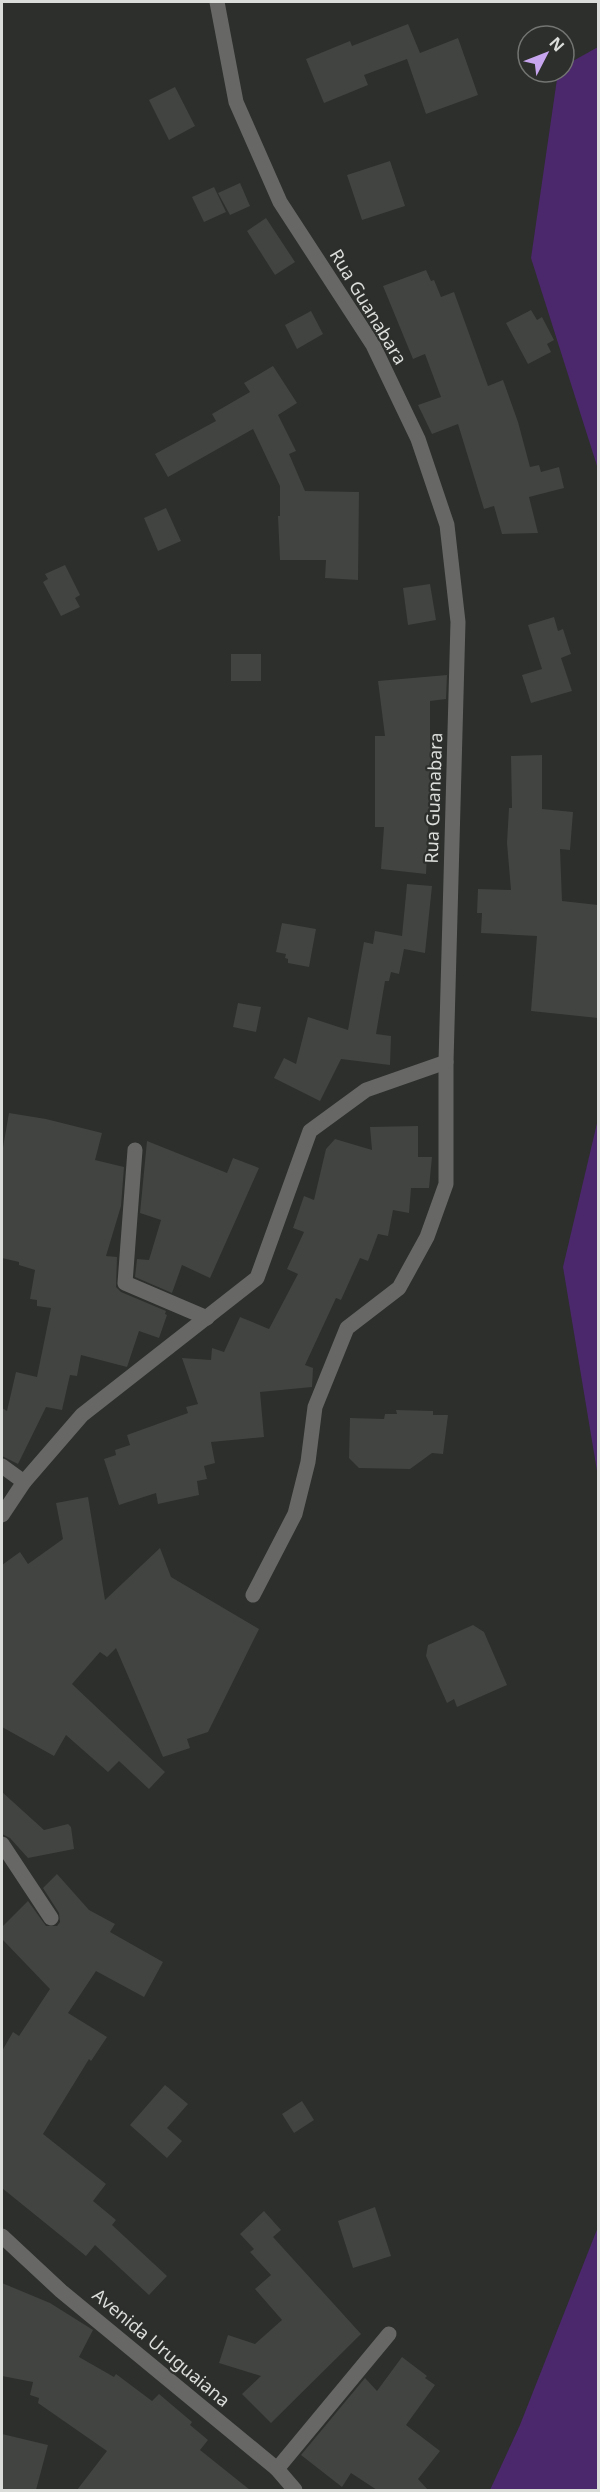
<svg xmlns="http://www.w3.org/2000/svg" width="600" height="2492" viewBox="0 0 600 2492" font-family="'Noto Sans',sans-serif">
	<rect width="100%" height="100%" fill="#2c2f2b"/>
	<!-- green -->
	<g fill="#4b276b">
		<polygon points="598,47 598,469 531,258 558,72 564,72 564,66"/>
		<polygon points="598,1119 598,1477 563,1267"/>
		<polygon points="598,2227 598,2490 490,2490 520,2425"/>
	</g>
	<!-- building -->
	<g fill="#414440">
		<polygon points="408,24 420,53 458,38 478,95 426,114 407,59 364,75 368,85 324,103 306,59 350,41 352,46"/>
		<polygon points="175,87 195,126 169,140 149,100"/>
		<polygon points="390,161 405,206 362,220 347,175"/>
		<polygon points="240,183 250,206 230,215 218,193"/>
		<polygon points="214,187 226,212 204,222 192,197"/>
		<polygon points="266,218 295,262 275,275 247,231"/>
		<polygon points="426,270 431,281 434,280 441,297 454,292 488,386 503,380 518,422 530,467 539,465 541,472 559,467 564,488 529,497 538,533 502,534 494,506 484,509 458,424 432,434 418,405 441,397 425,354 413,359 383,286"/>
		<polygon points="531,310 537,320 542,317 554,340 547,344 551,352 528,364 506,323"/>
		<polygon points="311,311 323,334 297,349 285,325"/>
		<polygon points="273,366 297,403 278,415 296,451 289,454 305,491 359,492 358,580 325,578 326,560 280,560 278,516 280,516 280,486 253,429 168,477 155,454 216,421 212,414 250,392 244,383"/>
		<polygon points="166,508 181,541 158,551 144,518"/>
		<polygon points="65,565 80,595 75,598 80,607 61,616 43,582 48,579 45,574"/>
		<polygon points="430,584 436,620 408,625 403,588"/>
		<polygon points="554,617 558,631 563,629 571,654 561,658 572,691 531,703 522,675 542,669 528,625"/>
		<rect x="231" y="654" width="30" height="27"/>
		<polygon points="447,675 446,699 430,701 430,749 437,749 438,779 435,779 435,793 430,793 426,874 381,869 384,827 375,827 375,736 385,736 378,681"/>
		<polygon points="542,755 542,809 573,812 570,850 560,849 562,901 598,905 598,1018 531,1011 537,936 481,933 482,913 477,913 478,889 511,890 507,843 509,808 512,808 511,756"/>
		<polygon points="407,884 432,886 425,953 404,949 399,974 391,972 389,981 385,981 376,1034 391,1036 390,1065 341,1059 320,1101 274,1078 284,1058 296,1064 308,1017 348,1030 364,942 373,944 375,931 402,936"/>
		<polygon points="282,923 316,929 309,967 288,963 288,959 285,958 286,954 276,952"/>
		<polygon points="238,1003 261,1007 256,1032 233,1027"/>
		<polygon points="9,1113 46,1119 102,1133 95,1160 124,1167 121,1206 106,1256 117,1257 116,1287 121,1292 166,1311 165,1314 167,1315 159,1338 139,1331 127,1367 81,1355 77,1376 70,1375 62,1410 46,1407 18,1464 2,1456 2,1408 7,1411 16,1372 37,1377 51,1308 37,1306 37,1300 30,1299 35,1270 19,1265 19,1262 2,1258 2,1153"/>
		<polygon points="418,1126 418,1157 432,1157 429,1188 411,1188 409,1213 393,1210 388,1236 378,1234 368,1261 360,1258 341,1300 336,1298 305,1365 313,1368 312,1387 260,1392 264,1437 211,1442 215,1463 204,1466 207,1479 197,1481 199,1495 158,1504 156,1493 119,1505 104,1459 116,1455 115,1450 130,1445 127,1435 188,1413 186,1407 198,1404 182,1358 211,1360 212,1348 224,1352 240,1317 269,1329 298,1274 287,1269 304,1232 293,1228 304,1196 314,1200 326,1149 335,1139 372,1150 370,1127"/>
		<polygon points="147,1141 227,1173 233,1158 259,1168 210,1278 182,1265 172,1293 135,1277 137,1259 149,1260 161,1220 140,1213"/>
		<polygon points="396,1410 433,1411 433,1415 448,1415 443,1454 432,1453 410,1469 359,1468 349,1458 350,1418 384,1419 385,1414 397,1414"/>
		<polygon points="88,1497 105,1600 160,1548 171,1577 259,1629 208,1732 187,1739 190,1748 163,1757 116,1648 107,1657 100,1652 72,1684 165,1772 149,1789 119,1761 108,1772 66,1735 54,1756 2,1727 2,1565 20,1552 28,1564 63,1539 56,1503"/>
		<polygon points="473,1625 484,1632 507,1685 457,1707 454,1699 447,1703 426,1656 428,1645"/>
		<polygon points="2,1792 44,1830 68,1824 71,1827 74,1849 28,1858 10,1838 2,1834"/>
		<polygon points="57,1874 89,1910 115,1924 110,1932 163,1962 144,1997 96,1971 68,2013 107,2037 91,2061 89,2059 43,2134 106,2184 93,2201 116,2220 112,2225 167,2276 149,2295 95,2245 86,2256 2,2188 2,2051 13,2032 19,2036 50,1989 2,1939 2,1927 28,1901 46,1926 57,1926 60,1922 59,1913 43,1888"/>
		<polygon points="165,2085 188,2104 167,2128 182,2141 167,2158 130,2125"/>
		<polygon points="302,2101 314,2120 294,2133 282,2114"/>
		<polygon points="375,2207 391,2256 353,2268 338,2221"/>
		<polygon points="264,2211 281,2230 273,2237 361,2334 271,2423 242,2394 261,2376 219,2363 228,2335 255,2344 282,2320 255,2289 271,2275 250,2252 254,2249 240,2234"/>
		<polygon points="2,2283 50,2303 93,2330 79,2357 114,2377 116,2374 152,2401 159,2394 192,2422 190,2425 208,2440 200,2450 250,2490 77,2490 107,2451 38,2403 39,2398 30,2395 33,2382 2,2376"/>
		<polygon points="402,2357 427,2376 425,2378 435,2385 406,2425 440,2451 418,2479 428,2490 377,2490 351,2473 342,2487 301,2455 365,2378 377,2391"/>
		<polygon points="2,2434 48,2445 36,2490 2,2490"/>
	</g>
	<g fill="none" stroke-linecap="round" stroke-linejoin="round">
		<!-- service -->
		<g stroke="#676866" stroke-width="15">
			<polyline points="135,1150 125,1283 207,1318"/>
			<polyline points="2,1844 51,1918"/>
			<polyline points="277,2469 389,2334"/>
		</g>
		<!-- minor -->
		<g stroke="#676866" stroke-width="15">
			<polyline points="217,2 236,102 280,202 373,345 418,439 447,525 458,622 446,1062 446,1184 427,1237 399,1288 347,1328 315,1407 308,1462 295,1514 253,1595"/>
			<polyline points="2,1466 24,1482"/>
			<polyline points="2,1515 24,1482 82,1415 257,1278 310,1131 366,1090 446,1062"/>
			<polyline points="2,2236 61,2291 277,2469 295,2490"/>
		</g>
	</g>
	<g text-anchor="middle" stroke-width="4.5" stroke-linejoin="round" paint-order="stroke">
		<!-- street labels -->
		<g font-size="18" fill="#daddda" stroke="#2c2f2b">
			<text transform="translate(368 307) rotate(59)" y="6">Rua Guanabara</text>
			<text transform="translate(434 798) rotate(-88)" y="6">Rua Guanabara</text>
			<text transform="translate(161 2348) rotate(40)" y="6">Avenida Uruguaiana</text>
		</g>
	</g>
	<!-- border -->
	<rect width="600" height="2492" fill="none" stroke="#daddda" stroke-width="6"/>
	<!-- north arrow -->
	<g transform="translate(546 54) rotate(48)"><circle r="28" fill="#2c2f2b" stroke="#727571" stroke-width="1.5"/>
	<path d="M0-4.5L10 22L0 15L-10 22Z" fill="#c8a6ef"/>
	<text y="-9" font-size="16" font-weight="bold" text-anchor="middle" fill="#daddda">N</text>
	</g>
</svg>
